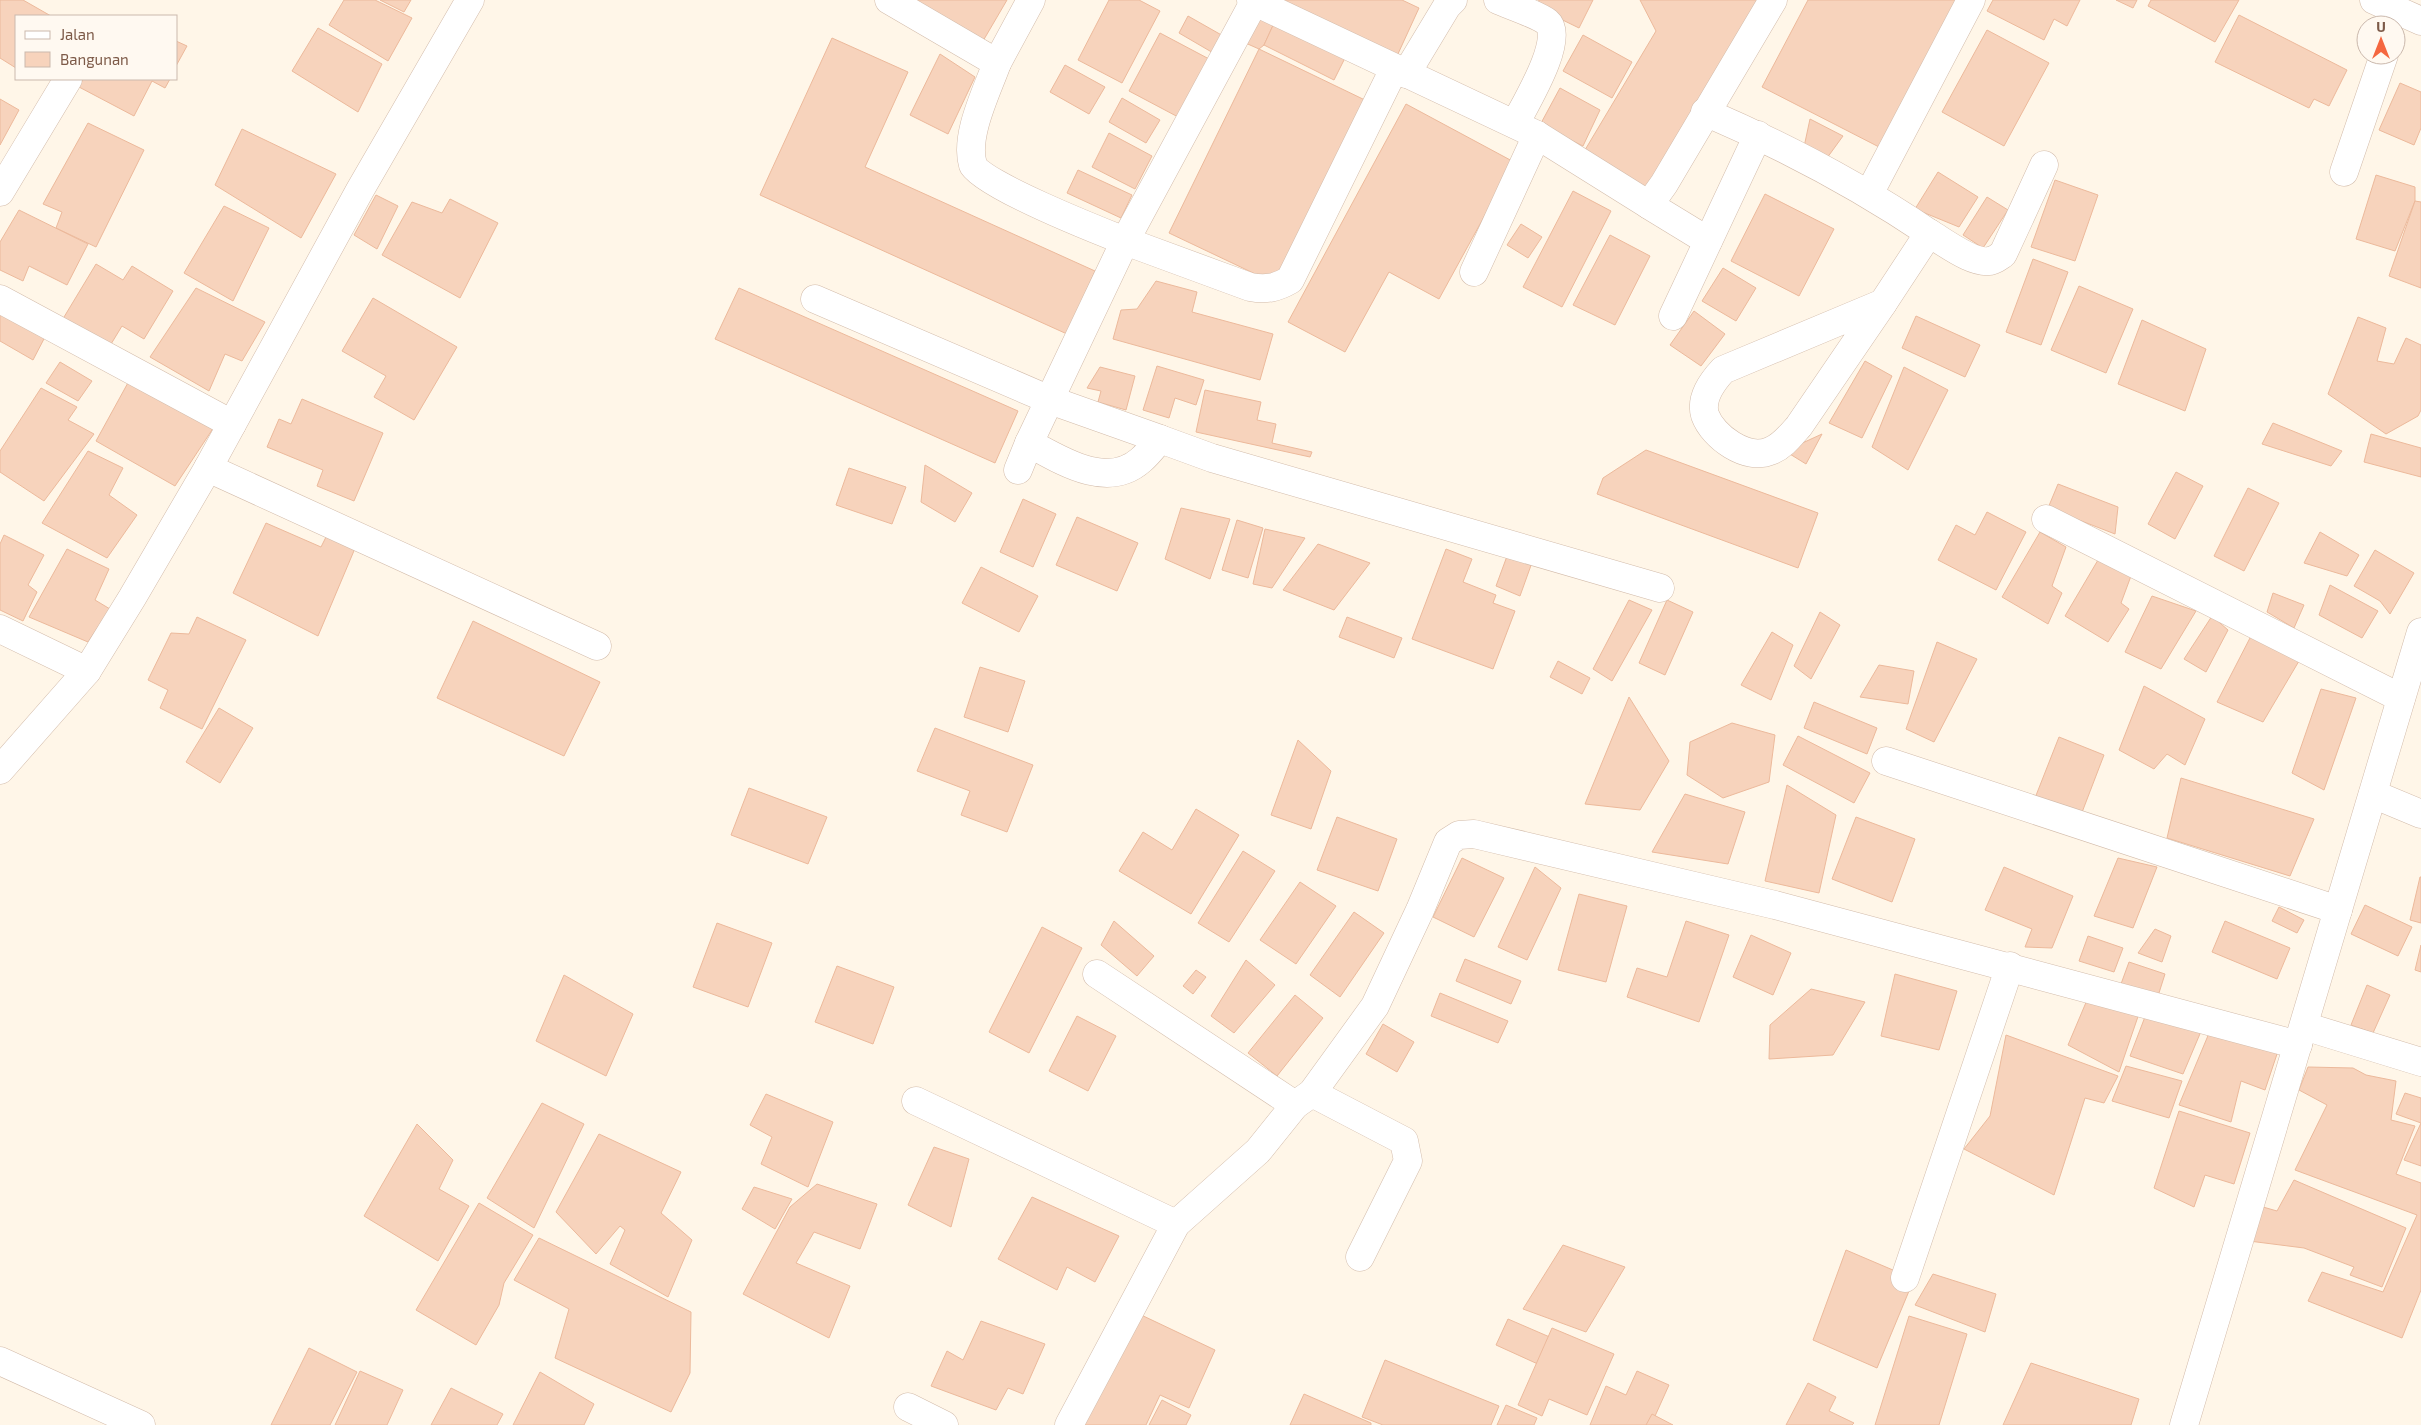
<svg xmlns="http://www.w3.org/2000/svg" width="2421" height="1425" viewBox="0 0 2421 1425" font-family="'Exo 2',sans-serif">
	<rect width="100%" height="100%" fill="#fff6e8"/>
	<!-- building -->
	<g fill="#f7d3bc" stroke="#ecb99b">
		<polygon points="0,0 23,0 51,16 16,16 16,68 0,58"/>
		<polygon points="344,0 375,0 412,18 388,61 329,25"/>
		<polygon points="380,0 411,0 404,12"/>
		<polygon points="914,0 1007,0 983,41"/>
		<polygon points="1109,0 1139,0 1160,11 1122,83 1078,60"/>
		<polygon points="1279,0 1402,0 1419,8 1397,56"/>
		<polygon points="1539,0 1593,0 1579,28 1536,7"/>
		<polygon points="1640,0 1759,0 1648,200 1579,160 1656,31"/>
		<polygon points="1808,0 1958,0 1881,148 1762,87"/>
		<polygon points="1993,0 2080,0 2067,26 2054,19 2044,40 1987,11"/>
		<polygon points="2116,0 2137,0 2133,8"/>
		<polygon points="2151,0 2239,0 2215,42 2148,6"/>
		<polygon points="1258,12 1275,21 1264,45 1259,49 1241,41"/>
		<polygon points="2239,15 2347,70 2329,106 2314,99 2309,108 2215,62"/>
		<polygon points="1188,16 1225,37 1215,54 1179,33"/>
		<polygon points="1275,21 1346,56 1334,80 1264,45"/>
		<polygon points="318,28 382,64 358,112 292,71"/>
		<polygon points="1987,30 2049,63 2004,146 1942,112"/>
		<polygon points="1160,33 1211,60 1180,118 1129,91"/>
		<polygon points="1583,35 1632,62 1612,98 1563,71"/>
		<polygon points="832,38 908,72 865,167 1095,271 1067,334 760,195"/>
		<polygon points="176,41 187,46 176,66"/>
		<polygon points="1259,49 1367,101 1284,274 1268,280 1169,233"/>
		<polygon points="940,54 975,77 948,134 910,115"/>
		<polygon points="1065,65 1105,87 1089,114 1050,92"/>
		<polygon points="83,79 170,79 165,88 152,81 134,116 79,87"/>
		<polygon points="2400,83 2421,92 2421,128 2414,145 2379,130"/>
		<polygon points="1560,88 1600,110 1583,146 1540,125"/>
		<polygon points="1122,98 1160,120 1146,143 1109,122"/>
		<polygon points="0,99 19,110 0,145"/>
		<polygon points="1406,104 1514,162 1439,299 1389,272 1345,352 1288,322"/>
		<polygon points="1810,119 1843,136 1827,158 1804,147"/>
		<polygon points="88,123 144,150 96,247 56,228 62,212 43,204"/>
		<polygon points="242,129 336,174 301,238 215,185"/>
		<polygon points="1109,133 1152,156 1135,189 1092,167"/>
		<polygon points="1078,170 1132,195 1121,218 1067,193"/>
		<polygon points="1938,172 1978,197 1959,227 1915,209"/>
		<polygon points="2376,175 2415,187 2415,201 2395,251 2356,239"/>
		<polygon points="2055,180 2098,195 2075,261 2031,247"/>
		<polygon points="1573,191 1611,211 1562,307 1523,287"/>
		<polygon points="1765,194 1834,229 1799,296 1731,261"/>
		<polygon points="376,195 398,206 377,249 354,235"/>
		<polygon points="1987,197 2008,210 1983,248 1963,235"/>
		<polygon points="450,199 498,223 460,298 382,255 412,202 442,213"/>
		<polygon points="2415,201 2421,202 2421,288 2389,276"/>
		<polygon points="224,206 269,228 233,301 184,273"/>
		<polygon points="19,210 88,244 67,285 29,266 23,281 0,270 0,242"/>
		<polygon points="1521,224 1542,237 1528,258 1507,245"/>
		<polygon points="1610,235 1650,256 1615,325 1573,305"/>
		<polygon points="2033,259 2068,272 2041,345 2006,332"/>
		<polygon points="96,264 123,280 132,266 173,291 144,339 122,326 108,349 61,322"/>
		<polygon points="1723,268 1756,288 1736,321 1702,301"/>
		<polygon points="1156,281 1197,292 1192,312 1273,334 1260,380 1113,339 1121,310 1137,309"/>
		<polygon points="2079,286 2133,309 2106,373 2051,350"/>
		<polygon points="196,288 265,322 242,361 225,354 209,391 150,357"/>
		<polygon points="739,288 1018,411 995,463 715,339"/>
		<polygon points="373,298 457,347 414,420 374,397 386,376 342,351"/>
		<polygon points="0,309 46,335 33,360 0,341"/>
		<polygon points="1694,311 1725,334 1701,366 1670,345"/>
		<polygon points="1916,316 1980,345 1965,377 1902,348"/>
		<polygon points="2358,317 2386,328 2377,361 2394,364 2406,338 2421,345 2421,410 2418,416 2386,434 2328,394"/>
		<polygon points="2142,320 2206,349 2185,411 2118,384"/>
		<polygon points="1865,361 1892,376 1862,438 1829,423"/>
		<polygon points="60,362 92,381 78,401 46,383"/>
		<polygon points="1157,366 1204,380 1196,405 1175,398 1169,418 1143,410"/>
		<polygon points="1100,367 1135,376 1126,410 1098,402 1101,391 1087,388"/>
		<polygon points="1904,367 1948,390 1908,470 1872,447"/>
		<polygon points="135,370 214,427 175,486 96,441"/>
		<polygon points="41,388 77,407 68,420 94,434 44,501 0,472 0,451"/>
		<polygon points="1205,390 1261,402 1257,420 1276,424 1272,443 1312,452 1310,457 1196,432"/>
		<polygon points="302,399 383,433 354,501 317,486 323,470 267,447 279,419 291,424"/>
		<polygon points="2273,423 2342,451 2331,466 2262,444"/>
		<polygon points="1822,434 1806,464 1785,451"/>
		<polygon points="2371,434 2421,448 2421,477 2364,462"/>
		<polygon points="1646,450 1818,513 1798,568 1597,494 1603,478"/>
		<polygon points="88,451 123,468 109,495 137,515 107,558 42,523"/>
		<polygon points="925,465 972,493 955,522 921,502"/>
		<polygon points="849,468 906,487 892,524 836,505"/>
		<polygon points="2176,472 2203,486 2175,539 2148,524"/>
		<polygon points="2058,484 2118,507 2115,534 2048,508"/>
		<polygon points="2248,488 2279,503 2244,571 2214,556"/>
		<polygon points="1023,499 1056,514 1033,567 1000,552"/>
		<polygon points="1181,508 1230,519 1210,579 1165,559"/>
		<polygon points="1987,512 2026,532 1996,590 1938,560 1956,525 1975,535"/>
		<polygon points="1077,517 1138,543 1117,591 1056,565"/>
		<polygon points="1237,520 1263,528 1248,578 1222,570"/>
		<polygon points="266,523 321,547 327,535 356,546 318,636 233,593"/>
		<polygon points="1265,529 1305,538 1272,588 1253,584"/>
		<polygon points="2040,532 2066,547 2052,586 2062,593 2048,624 2002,597"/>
		<polygon points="2320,532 2359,555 2347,576 2304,563"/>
		<polygon points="4,535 44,555 28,585 37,592 23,621 0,610 0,544"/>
		<polygon points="1318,544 1370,563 1334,610 1283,590"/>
		<polygon points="1510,548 1534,557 1520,596 1496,586"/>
		<polygon points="67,549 109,569 95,600 110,609 88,642 29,617"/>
		<polygon points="1446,549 1472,559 1463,582 1496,595 1493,603 1515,611 1493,669 1412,639"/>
		<polygon points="2375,550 2414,573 2390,614 2380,601 2354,586"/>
		<polygon points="2098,560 2131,576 2121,603 2129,609 2108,642 2065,616"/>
		<polygon points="981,567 1038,596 1019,632 962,603"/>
		<polygon points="2330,585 2378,611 2362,638 2319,615"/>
		<polygon points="2273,593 2304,605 2294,628 2267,612"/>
		<polygon points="2152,596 2196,611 2161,669 2125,652"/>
		<polygon points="1629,600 1652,610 1612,681 1593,669"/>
		<polygon points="1667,600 1693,612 1665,675 1639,663"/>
		<polygon points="1820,612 1840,625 1811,679 1794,666"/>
		<polygon points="2212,616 2228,630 2206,672 2184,659"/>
		<polygon points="197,617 246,640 202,729 160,708 168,690 148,680 171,633 189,634"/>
		<polygon points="1347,617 1402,638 1394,658 1339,637"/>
		<polygon points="473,621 600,682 564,756 437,698"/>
		<polygon points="1772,632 1793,645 1771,700 1741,685"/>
		<polygon points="2251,636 2299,661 2263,722 2217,702"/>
		<polygon points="1937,642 1977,659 1934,742 1906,729"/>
		<polygon points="1558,661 1590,678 1582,694 1550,677"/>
		<polygon points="1879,665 1914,671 1908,704 1860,697"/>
		<polygon points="980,667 1025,681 1008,732 964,717"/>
		<polygon points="2144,686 2205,719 2185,765 2167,754 2154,769 2119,750"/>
		<polygon points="2321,689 2356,698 2324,790 2292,773"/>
		<polygon points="1629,697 1669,761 1640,810 1585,804"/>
		<polygon points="1814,702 1877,728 1867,754 1804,728"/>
		<polygon points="219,708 253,728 220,783 186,762"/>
		<polygon points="1732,723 1775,735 1769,782 1723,798 1687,775 1690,742"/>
		<polygon points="935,728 1033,765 1007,832 961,815 970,791 917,771"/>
		<polygon points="1798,736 1870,773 1854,803 1783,765"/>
		<polygon points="2059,737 2104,755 2081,815 2035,798"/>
		<polygon points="1298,740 1331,771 1311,829 1271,815"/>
		<polygon points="2181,778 2314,819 2290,876 2167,838"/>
		<polygon points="1787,785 1836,815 1819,893 1765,881"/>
		<polygon points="749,788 827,817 808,864 731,835"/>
		<polygon points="1685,794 1745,812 1728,864 1652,852"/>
		<polygon points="1196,809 1239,835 1191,914 1119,871 1143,832 1172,850"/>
		<polygon points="1337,817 1397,839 1378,891 1317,870"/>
		<polygon points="1856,817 1915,839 1892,902 1832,879"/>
		<polygon points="1243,851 1275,871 1229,942 1198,923"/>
		<polygon points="1462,858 1504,878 1474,937 1433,917"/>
		<polygon points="2118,858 2157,867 2133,928 2094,916"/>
		<polygon points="1535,867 1561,888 1527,960 1498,947"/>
		<polygon points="2004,867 2073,896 2052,948 2025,947 2032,929 1985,910"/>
		<polygon points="2420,877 2421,877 2421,923 2410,920"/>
		<polygon points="1300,882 1336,906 1296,964 1260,940"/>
		<polygon points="1579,894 1627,906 1606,982 1558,970"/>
		<polygon points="2365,905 2412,927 2398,956 2351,934"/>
		<polygon points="2279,907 2304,920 2297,933 2272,921"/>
		<polygon points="1354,912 1384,933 1340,997 1310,975"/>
		<polygon points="1114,921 1154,956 1137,976 1101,945"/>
		<polygon points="1686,921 1729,935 1699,1022 1627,997 1637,968 1667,977"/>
		<polygon points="2225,921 2290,948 2277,979 2212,952"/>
		<polygon points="717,923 772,943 748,1007 693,987"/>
		<polygon points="1042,927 1082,948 1029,1053 989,1032"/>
		<polygon points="2155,929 2171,936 2162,962 2138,953"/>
		<polygon points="1751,935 1791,953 1773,995 1733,977"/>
		<polygon points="2088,936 2123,948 2114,972 2079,961"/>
		<polygon points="2421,945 2421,972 2415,970"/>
		<polygon points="1465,959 1521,981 1511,1004 1456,981"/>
		<polygon points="1246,960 1275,985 1234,1033 1211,1016"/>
		<polygon points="2129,962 2165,974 2158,996 2121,984"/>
		<polygon points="837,966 894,987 873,1044 815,1022"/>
		<polygon points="1196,970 1206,977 1193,994 1183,986"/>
		<polygon points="1895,974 1957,991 1939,1050 1881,1036"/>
		<polygon points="564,975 633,1014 606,1076 536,1041"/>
		<polygon points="2367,985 2390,995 2373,1033 2351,1025"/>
		<polygon points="1811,989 1865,1002 1833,1055 1769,1059 1770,1025"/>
		<polygon points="1440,993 1508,1021 1498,1043 1431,1016"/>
		<polygon points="2090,993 2143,1002 2119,1072 2068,1045"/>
		<polygon points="1295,995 1323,1018 1277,1076 1248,1053"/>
		<polygon points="2148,1009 2202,1029 2183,1074 2130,1056"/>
		<polygon points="1077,1016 1116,1036 1088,1091 1049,1071"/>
		<polygon points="1383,1024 1414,1042 1397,1072 1366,1054"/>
		<polygon points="2212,1026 2279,1048 2265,1090 2241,1081 2231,1122 2179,1105"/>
		<polygon points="2006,1035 2118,1076 2104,1103 2085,1098 2054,1195 1964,1149 1990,1116"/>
		<polygon points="2126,1066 2182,1081 2169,1118 2112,1101"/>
		<polygon points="2308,1067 2353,1068 2366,1075 2396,1081 2391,1120 2415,1126 2396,1174 2421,1183 2421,1290 2402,1338 2308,1301 2322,1272 2383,1292 2417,1215 2295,1170 2327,1105 2299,1090"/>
		<polygon points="2405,1093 2421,1098 2421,1166 2404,1160 2421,1123 2396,1114"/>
		<polygon points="766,1094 833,1122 808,1187 761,1164 772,1137 750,1125"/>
		<polygon points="542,1103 584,1124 534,1228 487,1198"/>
		<polygon points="2179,1111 2250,1133 2234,1184 2205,1175 2194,1207 2154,1188"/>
		<polygon points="417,1124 453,1160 439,1189 469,1206 438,1261 364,1216"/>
		<polygon points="599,1134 681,1172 661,1213 692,1240 668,1297 610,1264 625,1230 620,1226 596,1254 556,1212"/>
		<polygon points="934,1147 969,1159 951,1227 908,1205"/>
		<polygon points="2294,1180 2406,1228 2382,1287 2350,1275 2354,1267 2304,1248 2249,1241 2263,1207 2277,1211"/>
		<polygon points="817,1184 877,1204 860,1249 814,1232 796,1263 850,1286 829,1338 743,1294 790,1207"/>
		<polygon points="754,1187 792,1199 775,1229 742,1209"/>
		<polygon points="1032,1197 1119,1236 1095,1282 1067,1267 1057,1290 998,1259"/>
		<polygon points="479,1203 533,1235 504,1283 499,1305 476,1345 416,1310"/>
		<polygon points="539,1238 691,1312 690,1373 671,1412 555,1358 569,1309 514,1280"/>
		<polygon points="1563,1245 1625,1267 1586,1332 1523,1309"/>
		<polygon points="1846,1250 1914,1279 1877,1368 1813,1340"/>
		<polygon points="1933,1274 1996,1294 1985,1332 1915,1305"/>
		<polygon points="1137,1313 1215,1350 1189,1408 1160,1395 1146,1425 1084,1425"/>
		<polygon points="1909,1316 1967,1334 1939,1425 1875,1425"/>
		<polygon points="1508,1319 1552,1338 1540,1365 1496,1345"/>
		<polygon points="981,1321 1045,1344 1023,1394 1008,1388 996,1410 931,1386 947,1351 963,1360"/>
		<polygon points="1552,1328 1614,1354 1587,1415 1549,1399 1542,1416 1518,1405"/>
		<polygon points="309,1348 357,1372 330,1425 271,1425"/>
		<polygon points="1385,1360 1499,1406 1491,1425 1383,1425 1362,1417"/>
		<polygon points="2031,1363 2139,1399 2131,1425 2003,1425"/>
		<polygon points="360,1371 403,1390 387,1425 335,1425"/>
		<polygon points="1637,1371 1669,1385 1651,1425 1590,1425 1606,1386 1626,1395"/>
		<polygon points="540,1372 594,1404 584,1425 513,1425"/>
		<polygon points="1808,1383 1836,1397 1829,1411 1854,1423 1852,1425 1786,1425"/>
		<polygon points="451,1388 503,1414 497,1425 431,1425"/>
		<polygon points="1304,1394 1371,1423 1371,1425 1290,1425"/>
		<polygon points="1162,1400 1191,1415 1186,1425 1149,1425"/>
		<polygon points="1506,1405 1537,1418 1534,1425 1497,1425"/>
		<polygon points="1652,1414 1673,1425 1646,1425"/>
	</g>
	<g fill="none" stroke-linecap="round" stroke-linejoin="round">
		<!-- minor casing -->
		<g stroke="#d3bcab" stroke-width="29">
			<g id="minor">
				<path d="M889,0L997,63C987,91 964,136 973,165C978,183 1102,232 1125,241L1029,443C1062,461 1107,490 1141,460C1148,454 1154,446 1160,439L1212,458L1660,588"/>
				<polyline points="1251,0 1537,135 1649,205 1664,184 1773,0"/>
				<path d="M1498,0C1509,5 1539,15 1547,22C1566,38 1524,106 1515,124"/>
				<polyline points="2374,0 2421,21"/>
				<path d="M1254,2L1125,241L1250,287C1266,290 1276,288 1290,280L1394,69"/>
				<polyline points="997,63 1031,0"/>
				<polyline points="1406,74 1447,6 1453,0"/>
				<path d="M1705,112C1784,146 1858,185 1929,233L1883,303"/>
				<polyline points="2344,172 2384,55"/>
				<polyline points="0,192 68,79"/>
				<polyline points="1869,194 1971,0"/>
				<polyline points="1649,205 1708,241"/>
				<path d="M1929,233C1943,241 1976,267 1993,260C1996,259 2000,256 2003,254L2044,165"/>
				<polyline points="1474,272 1537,135"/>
				<polyline points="0,299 232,424"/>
				<polyline points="815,299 1050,400 1160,439"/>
				<path d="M1883,303L1799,426C1791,435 1782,447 1770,451C1747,461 1713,437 1705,415C1700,398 1712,382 1723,370Z"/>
				<polyline points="1673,316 1758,135"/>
				<polyline points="208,468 597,646"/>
				<polyline points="1018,470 1029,443"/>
				<polyline points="2046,519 2401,698"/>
				<polyline points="0,629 87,671"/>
				<polyline points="1886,761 2338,910"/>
				<polyline points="0,770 87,671 132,598 208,468 360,190 470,0"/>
				<polyline points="2373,794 2421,814"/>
				<polyline points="1097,974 1295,1105"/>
				<polyline points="2304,1026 2421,1062"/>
				<polyline points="1312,1093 1404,1141 1408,1161 1360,1257"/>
				<polyline points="916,1101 1176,1224"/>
				<polyline points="1905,1278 2010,966"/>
				<polyline points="0,1361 141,1425"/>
				<polyline points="908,1407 944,1425"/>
				<polyline points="1069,1425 1176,1224 1258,1151 1295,1105 1312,1093 1375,1006 1420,910 1448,842 1459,835 1474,834 1775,905 2298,1045"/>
				<polyline points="2184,1425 2421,632"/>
			</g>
		</g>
		<!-- minor -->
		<use href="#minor" stroke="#fff" stroke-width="28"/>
	</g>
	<!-- legend -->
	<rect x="15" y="15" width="162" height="65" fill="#fff9f1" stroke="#cbb9ad"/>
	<rect x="25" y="31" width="25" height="8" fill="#ffffff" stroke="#cbb9ad"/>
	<text x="60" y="40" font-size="15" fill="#7d5a48">Jalan</text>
	<rect x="25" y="52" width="25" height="15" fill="#f7d3bc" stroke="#cbb9ad"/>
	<text x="60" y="65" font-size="15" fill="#7d5a48">Bangunan</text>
	<!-- north arrow -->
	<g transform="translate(2381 40)"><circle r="24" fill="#fff9f1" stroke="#cbb9ad"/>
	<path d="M0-4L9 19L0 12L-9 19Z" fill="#f56740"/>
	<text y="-8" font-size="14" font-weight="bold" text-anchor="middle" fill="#7d5a48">U</text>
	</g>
</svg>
